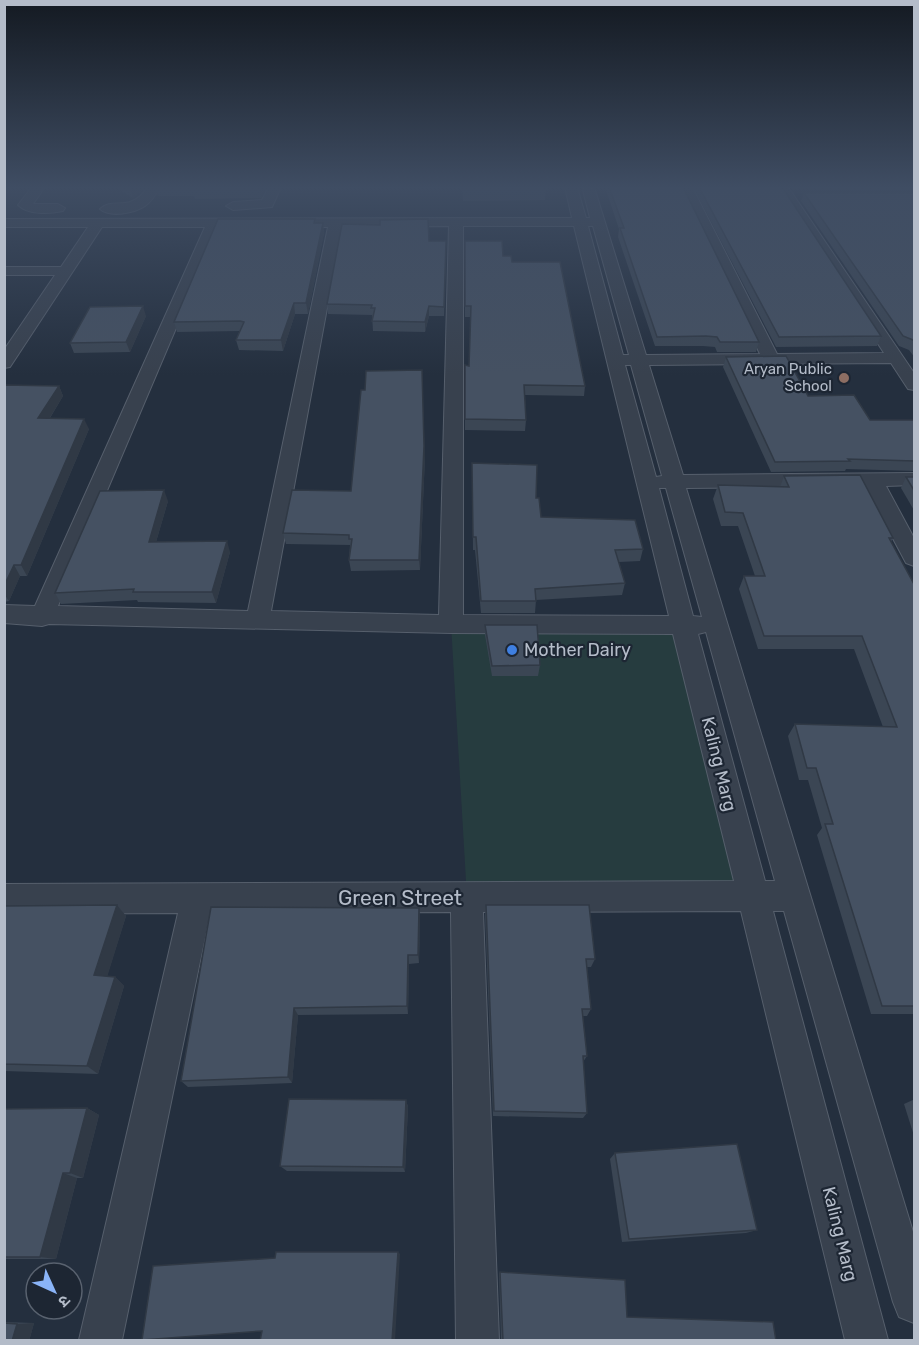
<svg xmlns="http://www.w3.org/2000/svg" width="919" height="1345" viewBox="0 0 919 1345" font-family="Rubik,'Noto Sans Devanagari',sans-serif">
	<rect width="100%" height="100%" fill="#242f3e"/>
	<!-- green -->
	<polygon fill="#263c3f" points="451,624 683,625 753,897 467,898"/>
	<g fill="none" stroke-linecap="round" stroke-linejoin="round">
		<!-- minor casing -->
		<g stroke="#565f6c" stroke-width="2">
			<g id="minor">
				<path d="M32,187H45L33,204H58L65,208L63,211C49,214 28,215 18,205Z"/>
				<path d="M148,187H160C156,194 152,201 145,206C135,213 110,218 100,209C114,196 129,214 148,187Z"/>
				<polygon points="269,187 281,187 272,207 233,210 226,206 233,202 262,200"/>
				<path d="M565,187H577L586,218H590L583,190L586,187L595,190L646,355L760,354L680,187H692L777,354L884,353L776,187H788L914,373V390L908,389L891,363L649,365L683,475L914,473V485L886,486L914,538V566L906,563L865,486L686,488L914,1235V1323L899,1317L893,1302L784,911H773L888,1340H845L741,911L483,912L499,1340H456L451,912L210,913L122,1340H79L178,913L4,914V884L734,881L673,634L451,633L49,624L42,626L4,623V605L35,606L205,227H102L10,367L4,368V350L55,275H4V267H61L88,227H4V219L572,218ZM449,226L439,615L271,611L342,227ZM463,226H574L669,616L463,615ZM588,226H593L629,355H623ZM219,227H328L248,611L58,606ZM625,365H631L662,476L656,477ZM659,488H666L702,617L693,616ZM706,632L775,881H765L698,634Z"/>
			</g>
		</g>
		<!-- minor -->
		<use href="#minor" fill="#38414e" fill-rule="evenodd"/>
	</g>
	<!-- wall -->
	<g fill="#3b4654">
		<polygon points="115,187 145,187 133,198"/>
		<polygon points="155,187 266,187 261,198 195,199 194,196 158,196"/>
		<polygon points="462,187 546,187 545,200 463,201"/>
		<polygon points="605,187 683,187 759,342 756,352 717,352 715,347 703,346 655,346 618,237 619,229"/>
		<polygon points="693,187 782,187 881,336 877,346 776,347"/>
		<polygon points="790,187 915,187 915,190 792,189"/>
		<polygon points="804,193 915,194 915,358 909,350 899,346 801,201"/>
		<polygon points="315,219 316,223 323,223 324,233 308,314 295,314 283,351 239,350 236,340 240,331 177,332 174,322"/>
		<polygon points="429,241 446,250 444,316 429,316 425,332 373,331 372,315 328,314 327,304"/>
		<polygon points="465,241 503,256 512,262 585,386 584,396 525,395 526,420 525,431 465,430 465,365 469,366 471,317 465,317"/>
		<polygon points="146,316 130,352 74,353 70,343"/>
		<polygon points="726,357 808,396 870,420 915,420 915,471 846,469 845,471 771,472 723,367"/>
		<polygon points="4,385 59,386 63,396 50,418 89,429 27,576 20,576 9,601 4,602"/>
		<polygon points="425,457 420,570 351,571 349,560 350,545 286,544 283,533 351,491"/>
		<polygon points="472,463 536,498 541,517 643,549 640,561 619,562 625,583 622,595 536,600 535,613 481,613 475,550 473,550"/>
		<polygon points="784,476 893,538 891,542 915,586 915,1014 871,1014 817,835 822,828 808,780 799,780 788,736 795,724 883,727 854,649 758,649 739,589 744,576 755,576 738,526 721,526 713,499 718,485 780,487"/>
		<polygon points="906,477 915,477 915,512 901,488"/>
		<polygon points="168,501 156,542 230,552 216,603 138,602 137,600 61,604 55,593"/>
		<polygon points="485,625 540,665 538,676 492,676 485,635"/>
		<polygon points="117,905 126,916 107,976 115,977 124,986 98,1074 4,1071 4,906"/>
		<polygon points="486,905 595,959 591,967 587,967 591,1009 587,1016 583,1016 587,1056 583,1062 587,1113 583,1118 493,1116 485,915"/>
		<polygon points="419,908 420,917 419,963 409,964 408,1014 298,1015 292,1083 188,1087 181,1081"/>
		<polygon points="915,1099 915,1139 904,1104"/>
		<polygon points="406,1100 408,1107 405,1172 287,1171 280,1166"/>
		<polygon points="87,1108 99,1115 83,1178 77,1178 56,1259 4,1259 4,1109"/>
		<polygon points="615,1153 757,1230 746,1233 622,1242 610,1159"/>
		<polygon points="500,1272 627,1317 776,1341 498,1341 501,1340 499,1273"/>
		<polygon points="4,1322 34,1323 29,1341 4,1341"/>
	</g>
	<!-- shaded-wall -->
	<g fill="#303945">
		<polygon points="130,187 145,187 133,198"/>
		<polygon points="259,187 266,187 261,198"/>
		<polygon points="323,223 324,233 308,314 306,303"/>
		<polygon points="294,303 295,314 283,351 281,340"/>
		<polygon points="143,306 146,316 130,352 126,342"/>
		<polygon points="429,306 429,316 425,332 425,322"/>
		<polygon points="422,370 425,457 420,570 419,560"/>
		<polygon points="59,386 63,396 43,429 38,418"/>
		<polygon points="84,419 89,429 27,576 21,565"/>
		<polygon points="164,490 168,501 153,552 149,542"/>
		<polygon points="227,541 230,552 216,603 212,592"/>
		<polygon points="14,565 20,576 9,601 4,594 4,586"/>
		<polygon points="117,905 126,916 105,984 94,975"/>
		<polygon points="419,908 420,917 419,963 418,955"/>
		<polygon points="408,955 409,964 408,1014 407,1006"/>
		<polygon points="115,977 124,986 98,1074 87,1066"/>
		<polygon points="294,1008 298,1015 292,1083 288,1077"/>
		<polygon points="406,1100 408,1107 405,1172 403,1167"/>
		<polygon points="87,1108 99,1115 83,1178 70,1173"/>
		<polygon points="63,1173 77,1178 56,1259 40,1257"/>
		<polygon points="398,1252 400,1254 395,1341 392,1341"/>
		<polygon points="34,1323 29,1341 12,1341 17,1324"/>
	</g>
	<!-- building -->
	<g fill="#455162" stroke="#303945" stroke-width="1.5">
		<polygon points="609,187 683,187 759,342 720,342 717,337 706,336 657,337 620,228 624,228"/>
		<polygon points="699,187 782,187 881,336 779,337"/>
		<polygon points="804,193 915,193 915,342 913,340 903,336"/>
		<polygon points="218,219 315,219 314,223 323,223 306,303 294,303 281,340 236,340 244,322 240,321 174,322"/>
		<polygon points="428,219 429,241 446,241 444,307 429,306 425,322 372,321 375,308 371,308 372,305 327,304 342,224 380,225 380,220"/>
		<polygon points="465,241 502,241 503,256 511,256 512,262 560,262 585,386 524,385 526,420 465,419 465,365 469,366 471,306 465,306"/>
		<polygon points="143,306 126,342 70,343 90,307"/>
		<polygon points="786,356 808,396 854,395 870,420 915,420 915,461 848,459 850,461 775,462 726,357"/>
		<polygon points="422,370 424,446 419,560 349,560 352,539 349,539 349,535 283,533 292,490 351,491 361,390 365,390 366,371"/>
		<polygon points="4,385 59,386 38,418 84,419 21,565 14,565 4,586"/>
		<polygon points="472,463 537,465 536,498 539,498 541,517 635,520 643,549 615,550 625,583 535,589 536,601 481,601 476,537 473,537"/>
		<polygon points="860,475 893,538 889,538 915,586 915,1006 882,1006 825,824 833,824 816,768 807,768 795,724 897,727 862,636 764,636 744,576 765,576 743,513 725,512 718,485 789,487 784,476"/>
		<polygon points="906,477 915,477 915,492"/>
		<polygon points="164,490 149,542 227,541 212,592 133,592 134,589 55,593 100,491"/>
		<polygon points="485,625 537,625 540,665 492,666"/>
		<polygon points="117,905 94,975 115,977 87,1066 4,1064 4,906"/>
		<polygon points="486,905 589,905 595,959 586,959 591,1009 582,1009 587,1056 583,1056 587,1113 494,1111"/>
		<polygon points="211,907 419,908 418,955 408,955 407,1006 294,1008 288,1077 181,1081"/>
		<polygon points="289,1099 406,1100 403,1167 280,1166"/>
		<polygon points="87,1108 70,1173 63,1173 40,1257 4,1257 4,1109"/>
		<polygon points="737,1144 757,1230 629,1239 615,1153"/>
		<polygon points="276,1252 398,1252 392,1341 260,1341 262,1331 142,1340 153,1266 275,1258"/>
		<polygon points="500,1272 625,1280 627,1317 773,1322 776,1341 503,1341"/>
		<polygon points="4,1323 17,1324 12,1341 4,1341"/>
	</g>
	<!-- sky -->
	<linearGradient id="sky" x2="0" y2="1"><stop stop-color="#141a22"/><stop offset="0.5" stop-color="#3f4d63"/><stop offset="1" stop-color="#3f4d63" stop-opacity="0"/></linearGradient>
	<rect width="919" height="375" fill="url(#sky)"/>
	<!-- markers -->
	<circle fill="#8d6e63" stroke="#1d2633" stroke-width="2" cx="844" cy="378" r="6"/>
	<circle fill="#3f7fe0" stroke="#1d2633" stroke-width="2" cx="512" cy="650" r="6"/>
	<g text-anchor="middle" stroke-width="4.5" stroke-linejoin="round" paint-order="stroke">
		<!-- far-poi labels -->
		<g font-size="15" fill="#b4bcc9" stroke="#1d2633" text-anchor="end">
			<text x="832" y="374">Aryan Public<tspan x="832" dy="17">School</tspan></text>
		</g>
		<!-- poi labels -->
		<g font-size="18" fill="#b4bcc9" stroke="#1d2633" text-anchor="start">
			<text x="524" y="656">Mother Dairy</text>
		</g>
		<!-- street labels -->
		<g font-size="18" fill="#b4bcc9" stroke="#1d2633">
			<text transform="translate(719 764) rotate(76)" y="6">Kaling Marg</text>
			<text transform="translate(840 1234) rotate(76)" y="6">Kaling Marg</text>
		</g>
		<!-- near-street labels -->
		<g font-size="21" fill="#b4bcc9" stroke="#1d2633">
			<text x="400" y="905">Green Street</text>
		</g>
	</g>
	<!-- border -->
	<rect width="919" height="1345" fill="none" stroke="#b4bcc9" stroke-width="12"/>
	<!-- north arrow -->
	<g transform="translate(54 1291) rotate(135)"><circle r="28" fill="#1d2633" stroke="#59626f" stroke-width="1.5"/>
	<path d="M0-4.5L10 22L0 15L-10 22Z" fill="#8ab4f8"/>
	<text y="-9" font-size="16" font-weight="bold" text-anchor="middle" fill="#b4bcc9">उ</text>
	</g>
</svg>
